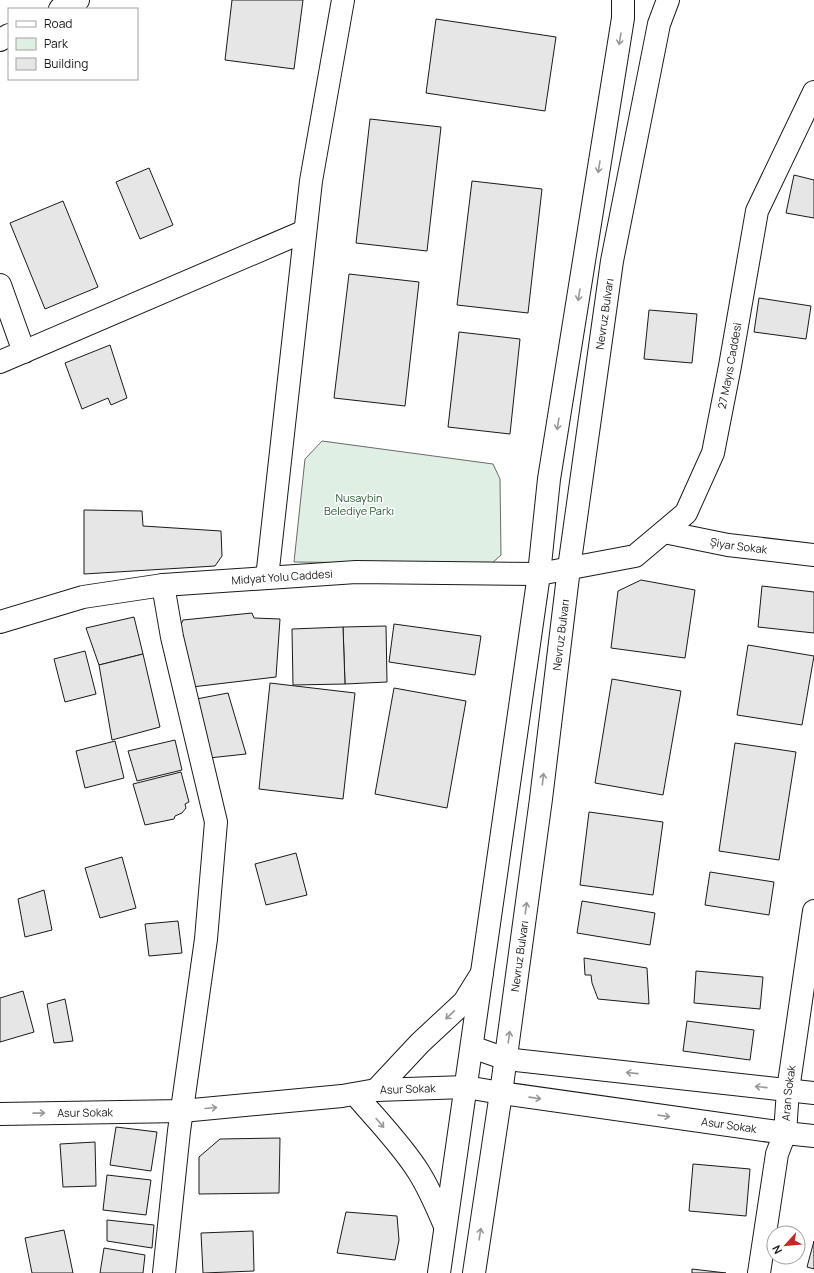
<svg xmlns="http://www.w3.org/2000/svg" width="814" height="1273" viewBox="0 0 814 1273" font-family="Manrope,sans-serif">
	<rect width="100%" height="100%" fill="#fff"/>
	<!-- green -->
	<polygon fill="#e0efe3" stroke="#6a6a6a" points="322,441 493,464 500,479 501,555 491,564 294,562 305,459"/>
	<!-- building -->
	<g fill="#e6e6e6" stroke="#1a1a1a">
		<polygon points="232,0 303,0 294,69 225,60"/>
		<polygon points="436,19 556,37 545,111 426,93"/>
		<polygon points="370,119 441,127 427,251 356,243"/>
		<polygon points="149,168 173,225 140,239 116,182"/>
		<polygon points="794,175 814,180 814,218 786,213"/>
		<polygon points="472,181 542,189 528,313 457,305"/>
		<polygon points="63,201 98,287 45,309 10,223"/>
		<polygon points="349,274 419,282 405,406 334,398"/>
		<polygon points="759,298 811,306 806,339 754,332"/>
		<polygon points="649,310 697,314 692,363 644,359"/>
		<polygon points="459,332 520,339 510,434 448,427"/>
		<polygon points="110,345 127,398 111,405 108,398 82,409 65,363"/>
		<polygon points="84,510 142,511 143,526 221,531 222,556 215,566 84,574"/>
		<polygon points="641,580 695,590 685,658 611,648 618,591"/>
		<polygon points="762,586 814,592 814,633 758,627"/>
		<polygon points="252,613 254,618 280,619 276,677 192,687 178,631 183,620"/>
		<polygon points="134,617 143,654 99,665 86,628"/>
		<polygon points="394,624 481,636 475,675 389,662"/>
		<polygon points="386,626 387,682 345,684 343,627"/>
		<polygon points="343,627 345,684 293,685 292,629"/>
		<polygon points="748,645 814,656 802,725 737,715"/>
		<polygon points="85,651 96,694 65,702 54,659"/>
		<polygon points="143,654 160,727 112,740 99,665"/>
		<polygon points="612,679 681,691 663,795 595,783"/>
		<polygon points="270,683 355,693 343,799 259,789"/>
		<polygon points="394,688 466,701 447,808 375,794"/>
		<polygon points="228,693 246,754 209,758 191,700"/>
		<polygon points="175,740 182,770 137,781 128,751"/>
		<polygon points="115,741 124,778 85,788 76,751"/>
		<polygon points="735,743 796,752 779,860 719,851"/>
		<polygon points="181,772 189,802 185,804 186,808 182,813 175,816 174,819 145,825 133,784"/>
		<polygon points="589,812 663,822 653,895 580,885"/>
		<polygon points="296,853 307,895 266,905 255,864"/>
		<polygon points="122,857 136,908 100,918 85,868"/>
		<polygon points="710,872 774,882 769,915 705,905"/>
		<polygon points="44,890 52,930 25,937 18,899"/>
		<polygon points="582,901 655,913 650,945 577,933"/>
		<polygon points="178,921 182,953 149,956 145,924"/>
		<polygon points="584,958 647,968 649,1004 598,999 592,983 591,975 585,975"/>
		<polygon points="696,971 763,977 760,1009 694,1003"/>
		<polygon points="23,991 34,1032 0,1042 0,998"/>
		<polygon points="65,999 73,1041 54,1043 47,1004"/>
		<polygon points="687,1021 754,1030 750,1060 683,1051"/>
		<polygon points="116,1127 157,1132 151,1171 110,1165"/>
		<polygon points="280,1138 279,1193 199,1194 199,1157 220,1139"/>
		<polygon points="95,1142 96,1186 63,1187 60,1144"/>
		<polygon points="693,1164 750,1169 746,1216 689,1211"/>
		<polygon points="107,1175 151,1180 146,1215 103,1210"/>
		<polygon points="346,1212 397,1216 399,1240 395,1260 337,1253"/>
		<polygon points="107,1220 154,1225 152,1248 107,1241"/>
		<polygon points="64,1230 73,1273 32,1273 25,1238"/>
		<polygon points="253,1231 254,1271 203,1273 201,1233"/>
		<polygon points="814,1241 814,1269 807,1267"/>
		<polygon points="104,1248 145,1255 143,1273 100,1273"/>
		<polygon points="692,1269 726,1273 692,1273"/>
	</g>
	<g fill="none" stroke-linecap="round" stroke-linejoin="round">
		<!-- minor casing -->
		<g stroke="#1a1a1a" stroke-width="24">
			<g id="minor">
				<polyline points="60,9 78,0"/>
				<polyline points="0,40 9,35"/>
				<polyline points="0,285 24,352"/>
				<polyline points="0,362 305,231"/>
				<path id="s1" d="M664,532L728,545L814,555"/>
				<polyline points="267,578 311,181 343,0"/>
				<polyline points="163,585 172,637 216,822 206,939 179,1131 164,1273"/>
				<path id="s2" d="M0,622L83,597L163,585L356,572L539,574L635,556L686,513L713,453L730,366L757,211L814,92"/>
				<polyline points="472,1047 506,1059 814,1093"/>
				<polyline points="376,1090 420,1043 464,1002 482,973"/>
				<path d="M355,1094C376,1119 400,1143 418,1171C429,1188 437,1207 445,1226"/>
				<path id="s3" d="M0,1114L182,1111L342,1096L376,1090L466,1087L501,1093L785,1133L814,1136"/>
				<path id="s4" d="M759,1273L777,1154L785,1133L788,1090L814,911"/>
			</g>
		</g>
		<!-- major casing -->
		<g stroke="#1a1a1a" stroke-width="24">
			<g id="major">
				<polyline points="439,1273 539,574 549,479 623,18 623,0"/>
				<path id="s5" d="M474,1273L501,1093L541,799L569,568L612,261L659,24L668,0"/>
			</g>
		</g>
		<!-- minor -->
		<use href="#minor" stroke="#fff" stroke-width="22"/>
		<!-- major -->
		<use href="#major" stroke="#fff" stroke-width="22"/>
	</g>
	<!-- one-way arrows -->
	<defs><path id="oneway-shaft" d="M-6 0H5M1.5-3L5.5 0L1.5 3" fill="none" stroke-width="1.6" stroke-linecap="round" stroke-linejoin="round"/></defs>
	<g stroke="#989898">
		<use href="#oneway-shaft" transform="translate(620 39) rotate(99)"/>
		<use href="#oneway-shaft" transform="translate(599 167) rotate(99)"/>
		<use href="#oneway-shaft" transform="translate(579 295) rotate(99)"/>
		<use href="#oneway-shaft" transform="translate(558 424) rotate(99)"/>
		<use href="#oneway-shaft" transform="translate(543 779) rotate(-83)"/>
		<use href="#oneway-shaft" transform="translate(526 908) rotate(-82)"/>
		<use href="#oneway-shaft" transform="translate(450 1015) rotate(137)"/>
		<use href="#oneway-shaft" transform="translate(509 1037) rotate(-82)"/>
		<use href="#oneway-shaft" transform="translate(632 1073) rotate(-174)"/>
		<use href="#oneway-shaft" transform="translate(761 1087) rotate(-174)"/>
		<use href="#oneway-shaft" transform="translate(535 1098) rotate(8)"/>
		<use href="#oneway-shaft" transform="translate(211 1108) rotate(-5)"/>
		<use href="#oneway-shaft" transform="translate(39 1113) rotate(-1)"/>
		<use href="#oneway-shaft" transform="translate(664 1116) rotate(8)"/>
		<use href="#oneway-shaft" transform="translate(380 1123) rotate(50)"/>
		<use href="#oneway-shaft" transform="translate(480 1234) rotate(-81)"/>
	</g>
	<g text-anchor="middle" stroke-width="3" stroke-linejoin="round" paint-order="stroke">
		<!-- street labels -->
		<g font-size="11" fill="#1a1a1a" stroke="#fff">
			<text dy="4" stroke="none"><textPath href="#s5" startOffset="968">Nevruz Bulvarı</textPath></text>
			<text dy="4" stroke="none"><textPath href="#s2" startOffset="863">27 Mayıs Caddesi</textPath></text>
			<text dy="4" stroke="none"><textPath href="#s1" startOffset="76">Şiyar Sokak</textPath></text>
			<text dy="4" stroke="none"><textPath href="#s2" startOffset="287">Midyat Yolu Caddesi</textPath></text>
			<text dy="4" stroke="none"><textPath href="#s5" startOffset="644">Nevruz Bulvarı</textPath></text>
			<text dy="4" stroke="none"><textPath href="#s5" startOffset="320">Nevruz Bulvarı</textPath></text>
			<text dy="4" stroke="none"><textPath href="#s3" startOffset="409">Asur Sokak</textPath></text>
			<text dy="4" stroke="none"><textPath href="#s4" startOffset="183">Aran Sokak</textPath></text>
			<text dy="4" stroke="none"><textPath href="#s3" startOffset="85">Asur Sokak</textPath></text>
			<text dy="4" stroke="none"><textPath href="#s3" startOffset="733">Asur Sokak</textPath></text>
		</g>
		<!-- park labels -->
		<g font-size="11" fill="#2b5a34" stroke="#fff">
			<text x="359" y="502">Nusaybin<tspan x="359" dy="13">Belediye Parkı</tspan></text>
		</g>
	</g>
	<!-- legend -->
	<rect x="8" y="8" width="130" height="72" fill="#ffffff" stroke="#a3a3a3"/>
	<rect x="16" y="21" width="20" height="6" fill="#ffffff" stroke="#a3a3a3"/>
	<text x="44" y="28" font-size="12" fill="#1a1a1a">Road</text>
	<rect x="16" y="38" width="20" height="12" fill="#e0efe3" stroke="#a3a3a3"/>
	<text x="44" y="48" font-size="12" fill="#1a1a1a">Park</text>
	<rect x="16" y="58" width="20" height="12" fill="#e6e6e6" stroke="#a3a3a3"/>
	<text x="44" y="68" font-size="12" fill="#1a1a1a">Building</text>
	<!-- north arrow -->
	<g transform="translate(786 1245) rotate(243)"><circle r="19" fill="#ffffff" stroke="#a3a3a3"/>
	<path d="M0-3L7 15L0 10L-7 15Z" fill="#c62828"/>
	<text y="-6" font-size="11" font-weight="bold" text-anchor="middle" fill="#1a1a1a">N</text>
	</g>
</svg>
